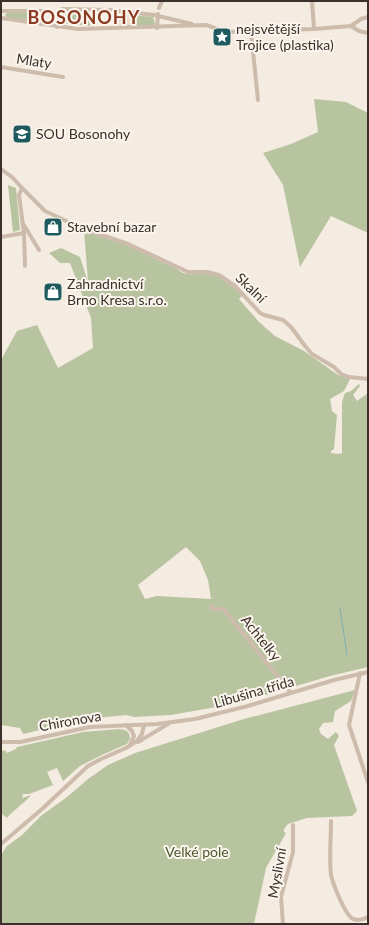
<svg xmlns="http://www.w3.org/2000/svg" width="369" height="925" viewBox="0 0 369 925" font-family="Lato,sans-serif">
	<rect width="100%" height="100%" fill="#f4ebe1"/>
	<!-- green -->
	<g fill="#b8c4a0" fill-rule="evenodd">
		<polygon points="65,11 89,11 90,26 61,23"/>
		<path d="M7,13H30C31,16 29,19 27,21L7,18L5,15Z"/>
		<polygon points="133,15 153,17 155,24 153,26 126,27 126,25 134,24"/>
		<polygon points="314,99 346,102 368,113 368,233 331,216 300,267 283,185 263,153 291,144 318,132"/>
		<polygon points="8,185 16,188 20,230 13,232"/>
		<path d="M84,230L126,245L177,269C188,279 201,271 214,274C223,277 236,289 242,296L239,299L259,322L275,336L304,351L338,375L350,379L344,391L330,399L332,411L337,415L334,449L331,451V453L339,454L342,453V402L345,393L351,391L359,384L360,386L353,395L357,401L368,393V667L330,676L239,703L171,715L134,717L126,715L86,719L23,734L20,728L1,725V360L17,331L37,325L58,368L93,348L91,318L70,263H60L49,253L61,248L80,257L88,282ZM186,547L200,561L208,580L211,599L157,596L145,599L138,585Z"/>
		<polygon points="355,690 351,701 335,711 333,722 323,723 319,729 321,734 328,739 336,732 339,736 334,745 357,811 352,816 307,818 288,824 284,829 284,832 286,833 266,868 254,924 1,924 1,855 7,846 22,835 42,815 67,797 88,779 108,765 135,753 244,719"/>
		<path d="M119,729C126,730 130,731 130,739L127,744L104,754L80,766L63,781L57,768L47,772L53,785L29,794H23L22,798L31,795C24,804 14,809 7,818L1,813V750L6,751L7,753L16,749L17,747L83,732Z"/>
	</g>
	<!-- plaza -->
	<polygon fill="#ecdcc8" points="119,13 133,15 134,24 119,27"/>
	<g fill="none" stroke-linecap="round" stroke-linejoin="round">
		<!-- stream -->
		<polyline stroke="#7fb0b2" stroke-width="1" points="340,608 347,655"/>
		<!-- minor -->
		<g stroke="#cdbbac" stroke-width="4">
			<polyline points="312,1 314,29"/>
			<polyline points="159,8 162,1"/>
			<polyline points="1,11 44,11"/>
			<path d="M1,18L78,29L206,25C214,27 220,31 228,32L314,29L351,26L361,19L368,17"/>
			<polyline points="32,22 33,11"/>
			<polyline points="351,26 359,31 368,33"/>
			<polyline points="57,27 62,9 110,10 154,15 192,24"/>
			<polyline points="157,28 158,14"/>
			<polyline points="251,32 258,100"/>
			<polyline points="1,67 63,77"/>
			<polyline points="1,169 12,177 22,188 19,195 24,233 25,266"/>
			<polyline points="22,188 45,211 81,228 128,244 188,272 207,272 219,275 235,286 260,313 264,315 283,320 291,327 305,346 312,354 334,367 341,374 349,377 368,379"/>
			<polyline points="24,225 39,250"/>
			<polyline points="1,237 24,233"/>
			<polyline points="211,606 212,609 222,609 225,611 291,693"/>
			<polyline points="360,673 349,725 368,782"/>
			<polyline points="126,725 132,731 134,736 130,745"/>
			<polyline points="1,742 20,742 90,727 157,724 195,719 248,706 334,680 368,672"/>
			<polyline points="138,742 168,724"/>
			<path d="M331,821C331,839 329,857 331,875C333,884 345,915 353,919C359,921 363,920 368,917"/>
			<polyline points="1,844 42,809 88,766 101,759 126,748 137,741 142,734 144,725"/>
			<polyline points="283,924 281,897 293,852 293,825"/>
		</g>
	</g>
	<!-- icons -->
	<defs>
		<g id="sight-square" transform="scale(1)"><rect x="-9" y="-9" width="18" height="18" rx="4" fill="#1f5a5e" stroke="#fbf5ee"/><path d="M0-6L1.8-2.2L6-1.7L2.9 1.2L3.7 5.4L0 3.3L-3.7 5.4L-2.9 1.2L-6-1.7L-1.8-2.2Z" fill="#fff"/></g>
		<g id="university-square" transform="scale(1)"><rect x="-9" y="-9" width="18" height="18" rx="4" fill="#1f5a5e" stroke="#fbf5ee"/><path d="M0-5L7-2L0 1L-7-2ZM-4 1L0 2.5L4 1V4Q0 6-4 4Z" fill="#fff"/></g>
		<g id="shop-square" transform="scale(1)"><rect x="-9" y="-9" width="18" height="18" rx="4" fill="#1f5a5e" stroke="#fbf5ee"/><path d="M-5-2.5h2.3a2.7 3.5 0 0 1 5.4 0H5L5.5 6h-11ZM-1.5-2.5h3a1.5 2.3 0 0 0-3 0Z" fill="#fff"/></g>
	</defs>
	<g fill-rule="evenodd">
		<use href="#sight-square" x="222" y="37"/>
		<use href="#university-square" x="22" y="134"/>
		<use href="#shop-square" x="53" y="227"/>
		<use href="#shop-square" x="53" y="292"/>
	</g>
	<g text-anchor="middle" stroke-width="4" stroke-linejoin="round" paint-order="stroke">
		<!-- poi labels -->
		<g font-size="14" fill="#3b302b" stroke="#fbf5ee" text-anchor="start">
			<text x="236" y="34">nejsvětější<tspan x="236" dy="16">Trojice (plastika)</tspan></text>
			<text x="36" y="139">SOU Bosonohy</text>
			<text x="67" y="232">Stavební bazar</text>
			<text x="67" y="289">Zahradnictví<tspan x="67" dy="16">Brno Kresa s.r.o.</tspan></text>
		</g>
		<!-- street labels -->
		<g font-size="14" fill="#3b302b" stroke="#fbf5ee">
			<text transform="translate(34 61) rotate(9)" y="5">Mlaty</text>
			<text transform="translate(251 288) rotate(44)" y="5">Skalní</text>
			<text transform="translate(261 638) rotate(51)" y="5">Achtelky</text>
			<text transform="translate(254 692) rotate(-16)" y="5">Libušina třída</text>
			<text transform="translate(70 721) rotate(-10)" y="5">Chironova</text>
			<text transform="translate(277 873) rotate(-80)" y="5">Myslivní</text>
		</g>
		<!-- park labels -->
		<g font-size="14" fill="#4a5a2e" stroke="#fbf5ee">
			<text x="197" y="857">Velké pole</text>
		</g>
		<!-- district labels -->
		<g font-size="18" font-weight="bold" letter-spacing="1" fill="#8c3b22" stroke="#fbf5ee">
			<text x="84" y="24">BOSONOHY</text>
		</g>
	</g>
	<!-- border -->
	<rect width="369" height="925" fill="none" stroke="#3b302b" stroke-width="4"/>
</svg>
